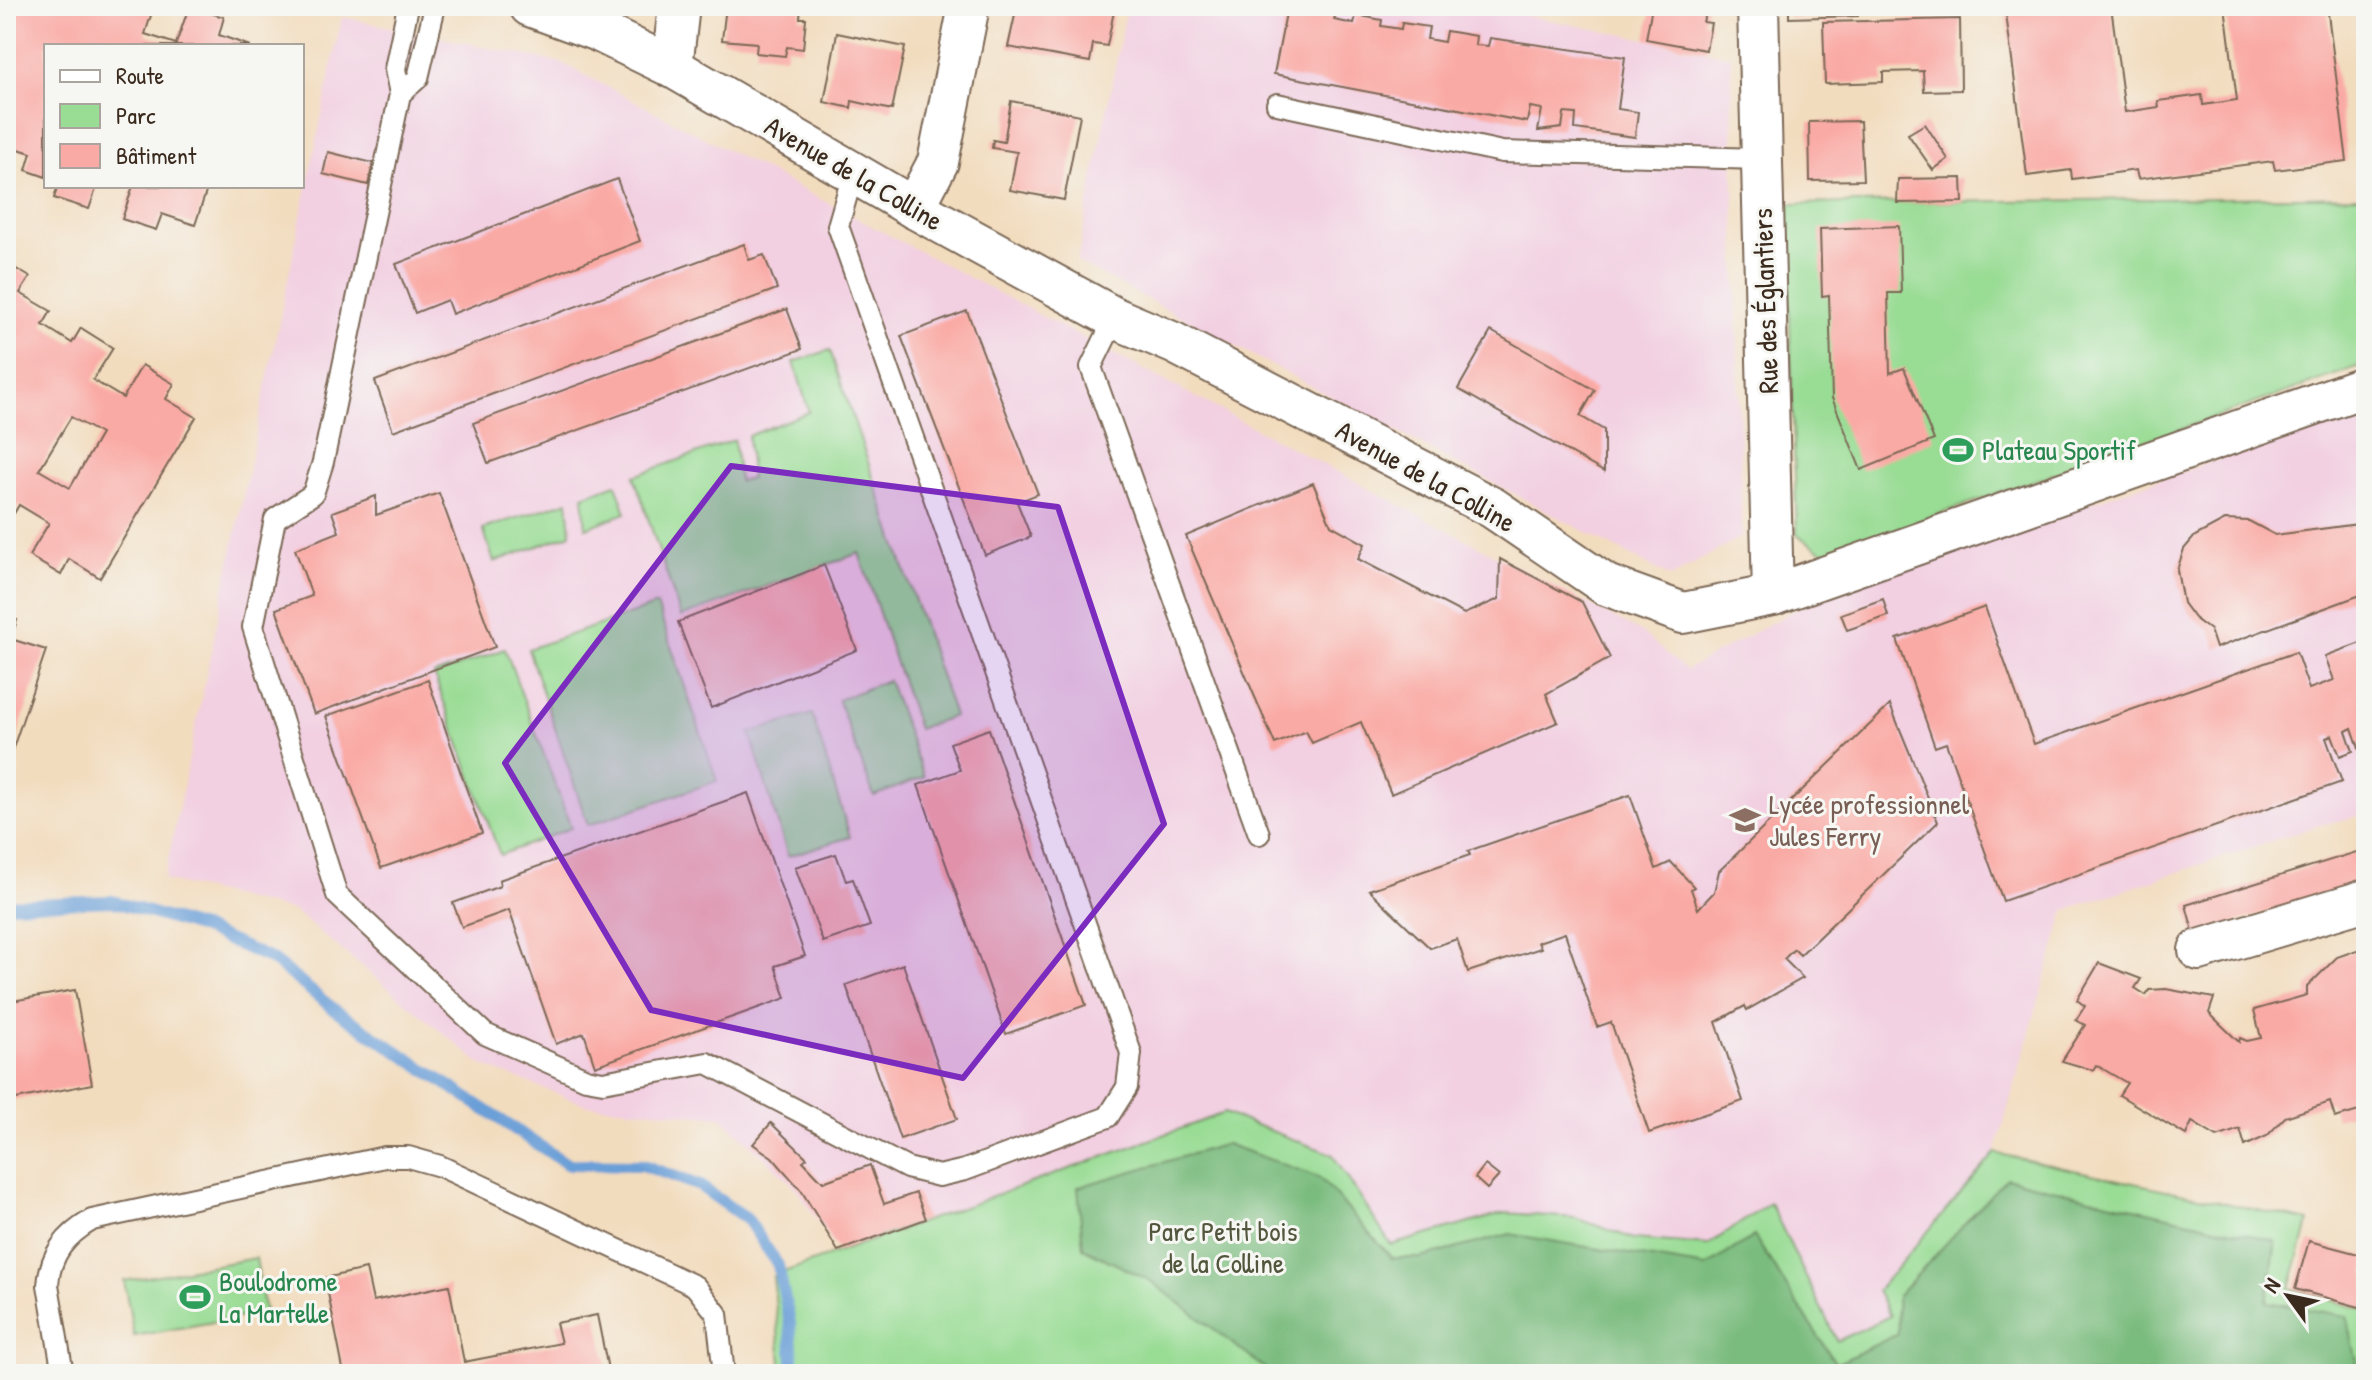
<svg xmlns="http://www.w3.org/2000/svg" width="2372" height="1380" viewBox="0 0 2372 1380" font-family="'Patrick Hand',sans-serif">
	<rect width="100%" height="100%" fill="#f6f6f2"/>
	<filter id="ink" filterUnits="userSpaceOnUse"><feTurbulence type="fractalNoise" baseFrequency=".0125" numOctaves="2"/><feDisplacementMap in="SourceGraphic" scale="16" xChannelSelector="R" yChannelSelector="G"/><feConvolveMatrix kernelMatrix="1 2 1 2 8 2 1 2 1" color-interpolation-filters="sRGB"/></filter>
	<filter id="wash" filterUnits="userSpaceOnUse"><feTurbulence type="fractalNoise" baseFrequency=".006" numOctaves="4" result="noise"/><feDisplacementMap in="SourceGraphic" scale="32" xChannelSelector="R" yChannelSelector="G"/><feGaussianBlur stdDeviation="1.8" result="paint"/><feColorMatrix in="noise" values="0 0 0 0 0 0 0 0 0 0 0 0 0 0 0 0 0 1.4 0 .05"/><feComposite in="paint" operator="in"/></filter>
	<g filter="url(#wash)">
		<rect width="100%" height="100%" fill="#f2dcbe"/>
		<!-- built -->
		<g fill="#f2cfe1">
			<polygon points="1127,6 1478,6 1731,56 1742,536 1671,577 1077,262"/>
			<polygon points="342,17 562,63 1641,632 1686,670 1831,590 2366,410 2366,814 2316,826 2065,910 1995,1153 1877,1291 1890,1316 1836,1341 1770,1204 1708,1245 1634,1239 1576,1218 1505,1213 1390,1245 1332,1154 1224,1113 838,1251 795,1187 721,1117 587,1105 482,1065 294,911 164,880"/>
		</g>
		<!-- green -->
		<g fill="#99dc94" stroke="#6a8359" stroke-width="2">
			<polygon points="2366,196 2366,364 1826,554 1797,535 1786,204"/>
			<polygon points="830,350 954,716 918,729 859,553 681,617 634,476 734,440 739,482 751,478 748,436 809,412 794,362"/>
			<polygon points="616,484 626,513 586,528 583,496"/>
			<polygon points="568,501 571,534 494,562 483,529"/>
			<polygon points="657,605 717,781 588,825 528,649"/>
			<polygon points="505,649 571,828 500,855 434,675"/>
			<polygon points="888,680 924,777 874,796 838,700"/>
			<polygon points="812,714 850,837 788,856 750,733"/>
			<polygon points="1224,1113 1332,1154 1391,1245 1505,1213 1576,1218 1634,1239 1708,1245 1770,1203 1837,1341 1890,1316 1877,1291 1995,1153 2309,1221 2290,1288 2366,1310 2366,1374 782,1374 773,1276"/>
			<polygon points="256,1258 265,1313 134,1336 124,1281"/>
		</g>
		<!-- forest -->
		<polygon fill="#7abc7e" stroke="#5a734e" stroke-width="2" points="1226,1144 1319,1177 1392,1258 1421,1258 1510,1234 1706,1267 1754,1236 1836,1364 1898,1334 1897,1297 2006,1178 2276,1241 2267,1302 2347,1316 2357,1362 2347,1374 1272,1374 1151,1281 1083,1248 1078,1187"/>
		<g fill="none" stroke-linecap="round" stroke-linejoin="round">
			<!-- stream -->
			<polyline stroke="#6b9fd7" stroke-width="12" points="6,905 112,901 201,928 271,959 335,1010 567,1164 643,1165 700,1186 748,1220 778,1265 790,1323 794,1374"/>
		</g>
		<g id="blocks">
			<!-- building -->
			<g fill="#faaaa5" fill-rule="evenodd">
				<polygon points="6,6 154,6 145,34 176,44 189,7 224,17 219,35 250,46 46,46 46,177 26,170 31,153 6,145"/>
				<polygon points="726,6 801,6 800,18 806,18 803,49 787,47 785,56 756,53 757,43 722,40"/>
				<polygon points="1017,6 1115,6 1107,46 1093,44 1090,62 1008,47"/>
				<polygon points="1652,6 1707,6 1703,22 1711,23 1706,50 1646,39"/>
				<polygon points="1789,6 1858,6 1858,16 1789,18"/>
				<polygon points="2005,6 2111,6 2125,112 2159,107 2158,101 2202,95 2203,105 2237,100 2225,6 2327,6 2347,161 2275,170 2273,161 2138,179 2136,170 2072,179 2071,170 2027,176"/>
				<polygon points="1312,7 1336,12 1334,20 1354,24 1356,15 1382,20 1381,26 1401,29 1402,23 1429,27 1427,39 1444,42 1446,31 1476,36 1475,45 1488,46 1490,38 1625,57 1618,109 1638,112 1635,137 1575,129 1576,114 1564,113 1562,128 1538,131 1542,109 1530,107 1527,122 1274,74 1287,8 1311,13"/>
				<polygon points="1960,19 1961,90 1924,91 1923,71 1883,72 1883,82 1825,84 1823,22"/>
				<polygon points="837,33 905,47 892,110 852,101 851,108 824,102"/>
				<polygon points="1011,101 1080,115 1064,200 1010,190 1017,152 992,148 993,140 1004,142"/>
				<polygon points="1860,121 1863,180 1810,181 1809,122"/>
				<polygon points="1925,124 1948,159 1933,170 1908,134"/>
				<polygon points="328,152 373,163 368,185 323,174"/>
				<polygon points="1962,178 1963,202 1897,203 1898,179"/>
				<polygon points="617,179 640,241 452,314 447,300 415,313 396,264"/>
				<polygon points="58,186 97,186 89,209 54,198"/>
				<polygon points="133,186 208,186 195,225 162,214 156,230 122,219"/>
				<polygon points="1899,226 1901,293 1888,293 1890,373 1904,368 1934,440 1861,470 1832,398 1829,295 1822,296 1820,229"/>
				<polygon points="744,244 749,260 764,255 777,289 393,431 375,381"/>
				<path d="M6,263L30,277L20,293L51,311L43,325L72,343L81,328L113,348L93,380L123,398L142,365L174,384L166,399L196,417L100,578L69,559L61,575L29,556L49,523L19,505L6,527ZM71,417L101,434L70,488L39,470Z"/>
				<polygon points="787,309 802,349 488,463 473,423"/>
				<polygon points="967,311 1038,494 1017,502 1031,537 985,555 901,336"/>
				<polygon points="1491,331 1595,390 1580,416 1604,430 1604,472 1458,389"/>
				<polygon points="1313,483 1331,525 1365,544 1358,559 1464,614 1499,599 1500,559 1582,602 1610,658 1546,694 1558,722 1391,794 1361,722 1312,743 1306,731 1275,744 1186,536"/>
				<polygon points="439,493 495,647 314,714 276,609 312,596 295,549 339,532 332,512 376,496 376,515"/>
				<polygon points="2225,520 2249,521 2275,535 2366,523 2366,593 2216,648 2210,630 2194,618 2183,603 2177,570 2184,549 2195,536"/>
				<polygon points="824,565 857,650 711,708 678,622"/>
				<polygon points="1883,599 1888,616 1847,630 1841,614"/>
				<polygon points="1985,607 2034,744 2296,652 2309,689 2334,680 2325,656 2366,641 2366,768 2352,728 2346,731 2353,751 2340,756 2332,735 2326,738 2342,782 2003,901 1946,743 1935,747 1897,639"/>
				<polygon points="6,617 17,620 11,639 46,650 7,766"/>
				<polygon points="428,680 482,833 381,868 326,716"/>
				<polygon points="1890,705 1938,822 1800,955 1794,949 1784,959 1803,978 1747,1010 1745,1006 1716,1022 1743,1101 1649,1133 1611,1022 1597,1027 1565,933 1538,942 1541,948 1468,972 1457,939 1430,948 1369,890 1470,855 1468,851 1630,795 1656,869 1671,862 1694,887 1691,889 1698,909 1714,892 1719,871"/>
				<polygon points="989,729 1086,1005 1006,1034 918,785 960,770 950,743"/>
				<polygon points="748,793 805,956 775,966 786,998 595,1066 584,1033 556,1044 509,910 462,927 453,903 500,886 499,880"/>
				<polygon points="2366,849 2366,881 2194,935 2186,905"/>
				<polygon points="836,854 846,881 853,879 870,926 823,942 795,867"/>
				<polygon points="2366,947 2366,1109 2335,1118 2330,1102 2285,1117 2267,1136 2245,1146 2240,1129 2217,1137 2192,1122 2186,1135 2119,1095 2127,1083 2096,1065 2093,1070 2062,1061 2085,1025 2076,1020 2085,1006 2077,1000 2099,963 2141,979 2135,988 2146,995 2149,990 2166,989 2214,998 2209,1013 2239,1042 2240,1038 2247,1041 2261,1038 2254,1010 2307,995 2307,987 2337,957"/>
				<polygon points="903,964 957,1119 900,1139 846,985"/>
				<polygon points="75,990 92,1084 6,1101 6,1002"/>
				<polygon points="771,1123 807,1158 803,1161 823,1182 870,1165 884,1204 916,1193 926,1219 838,1251 801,1190 772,1157 753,1144"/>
				<polygon points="1485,1165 1499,1176 1487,1189 1475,1178"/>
				<polygon points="2309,1241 2366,1256 2366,1309 2295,1289"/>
				<polygon points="366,1269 373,1301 449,1285 464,1362 561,1343 556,1323 597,1315 609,1374 344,1374 325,1278"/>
			</g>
		</g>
	</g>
	<g filter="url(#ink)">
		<use href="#blocks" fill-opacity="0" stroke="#7b6856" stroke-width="2"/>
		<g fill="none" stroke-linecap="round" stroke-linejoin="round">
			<!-- service casing -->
			<g stroke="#7b6856" stroke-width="24">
				<g id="service">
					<polyline points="408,6 395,69 400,94 323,462 313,494 275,519 253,627 337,895 485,1034 586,1079 603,1082 707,1063 907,1168 939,1176 965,1170 1108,1117 1127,1087 1131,1053 838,226 853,174"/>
					<polyline points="400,94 418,78 435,6"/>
					<polyline points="1277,104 1502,152 1761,159"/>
					<polyline points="1115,318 1091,367 1259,834"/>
					<path d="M63,1374L48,1285C50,1254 66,1235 92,1220L385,1157H408L440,1166L695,1286L717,1314L724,1374"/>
				</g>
			</g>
			<!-- minor casing -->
			<g stroke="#7b6856" stroke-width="44">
				<g id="minor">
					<polyline points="530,6 598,31 672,67 914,208 1115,318 1174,343 1493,508 1606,585 1683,613 1773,595 2366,386"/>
					<polyline points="1758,6 1773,595"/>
					<polyline points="672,67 679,6"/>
					<polyline points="914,208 938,162 969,6"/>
					<polyline points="2199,950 2366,900"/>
				</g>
			</g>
			<!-- service -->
			<use href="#service" stroke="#fff" stroke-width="20"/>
			<!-- minor -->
			<use href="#minor" stroke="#fff" stroke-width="40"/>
		</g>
	</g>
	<!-- marked area -->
	<path fill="#7b2cbf" fill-opacity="0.2" stroke="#7b2cbf" stroke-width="6" stroke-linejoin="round" d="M731,466L1058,507L1164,824L963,1078L651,1010L505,763Z"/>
	<!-- icons -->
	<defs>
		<g id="stadium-bare" transform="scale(2.4)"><path d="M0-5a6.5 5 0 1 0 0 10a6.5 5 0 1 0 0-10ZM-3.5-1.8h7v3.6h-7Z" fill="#2e9e5b" stroke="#f6f6f2" stroke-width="2.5" paint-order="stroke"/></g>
		<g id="school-bare" transform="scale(2.4)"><path d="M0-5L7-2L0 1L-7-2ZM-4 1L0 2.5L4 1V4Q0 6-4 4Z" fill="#8d6e63" stroke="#f6f6f2" stroke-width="2.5" paint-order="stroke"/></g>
	</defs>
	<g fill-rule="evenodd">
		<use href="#stadium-bare" x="1958" y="450"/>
		<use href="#school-bare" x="1745" y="820"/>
		<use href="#stadium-bare" x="195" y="1297"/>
	</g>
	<g text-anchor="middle" stroke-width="6" stroke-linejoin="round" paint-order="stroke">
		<!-- street labels -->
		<g font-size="28" fill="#3b2a1e" stroke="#f6f6f2">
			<text transform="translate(854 173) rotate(30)" y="10">Avenue de la Colline</text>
			<text transform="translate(1765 301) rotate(-92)" y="10">Rue des Églantiers</text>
			<text transform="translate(1426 476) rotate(29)" y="10">Avenue de la Colline</text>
		</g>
		<!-- leisure labels -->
		<g font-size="28" fill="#27864d" stroke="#f6f6f2" text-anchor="start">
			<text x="1982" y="460">Plateau Sportif</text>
			<text x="219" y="1291">Boulodrome<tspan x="219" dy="32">La Martelle</tspan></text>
		</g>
		<!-- education labels -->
		<g font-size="28" fill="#785e54" stroke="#f6f6f2" text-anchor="start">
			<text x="1769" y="814">Lycée professionnel<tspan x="1769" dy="32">Jules Ferry</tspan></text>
		</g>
		<!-- park labels -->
		<g font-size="28" fill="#52563c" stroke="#f6f6f2">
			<text x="1223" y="1241">Parc Petit bois<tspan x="1223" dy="32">de la Colline</tspan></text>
		</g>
	</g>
	<!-- margin -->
	<rect width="2372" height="1380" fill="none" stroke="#f6f6f2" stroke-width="32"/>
	<!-- legend -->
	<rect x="44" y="44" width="260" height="144" fill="#f6f6f2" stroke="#aba49d" stroke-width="2"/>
	<rect x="60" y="70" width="40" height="12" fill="#ffffff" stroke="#aba49d" stroke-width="2"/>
	<text x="116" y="84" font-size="24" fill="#3b2a1e">Route</text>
	<rect x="60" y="104" width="40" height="24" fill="#99dc94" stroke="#aba49d" stroke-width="2"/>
	<text x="116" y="124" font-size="24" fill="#3b2a1e">Parc</text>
	<rect x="60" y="144" width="40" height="24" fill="#faaaa5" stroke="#aba49d" stroke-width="2"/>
	<text x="116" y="164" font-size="24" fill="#3b2a1e">Bâtiment</text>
	<!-- north arrow -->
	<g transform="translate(2288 1296) rotate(303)" stroke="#f6f6f2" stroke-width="6" paint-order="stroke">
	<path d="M0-6L14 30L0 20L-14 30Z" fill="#3b2a1e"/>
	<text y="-12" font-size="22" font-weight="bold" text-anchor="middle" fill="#3b2a1e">N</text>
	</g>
</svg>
